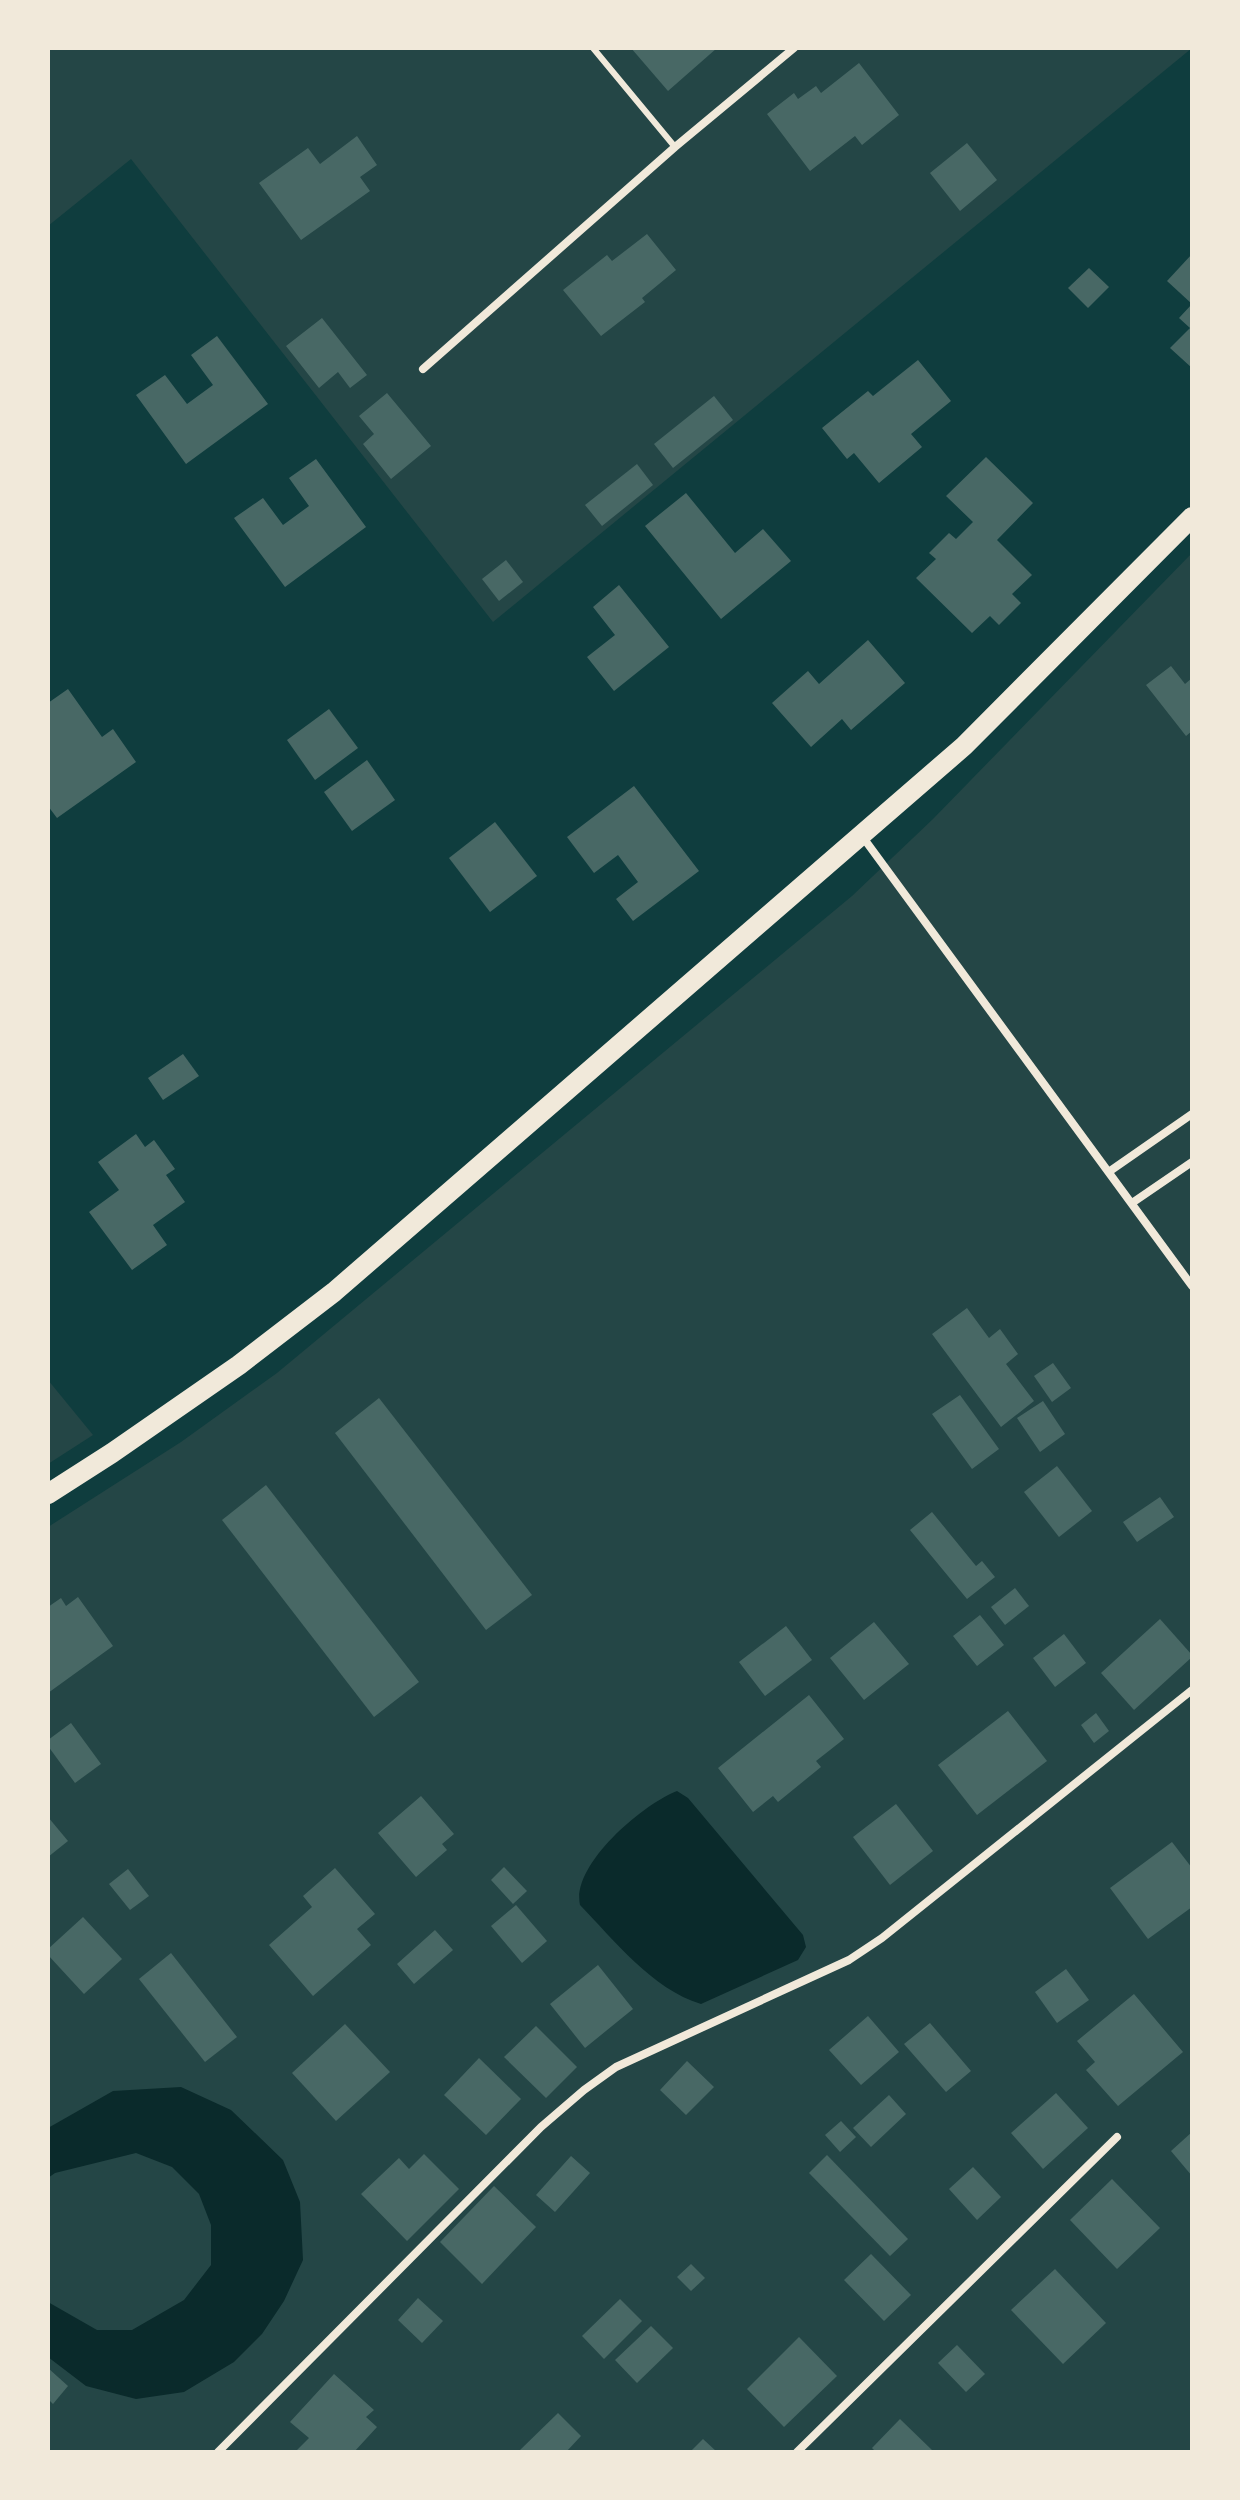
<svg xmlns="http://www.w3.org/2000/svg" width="1240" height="2500" viewBox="0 0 1240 2500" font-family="'Exo 2',sans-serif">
	<rect width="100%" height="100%" fill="#0f3d3e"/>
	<!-- green -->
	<g fill="#244646">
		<polygon points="48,48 1192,48 493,622 131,159 48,226"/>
		<polygon points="1192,553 1192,2452 48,2452 48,1527 181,1442 277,1373 852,896 933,819"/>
		<polygon points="48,1380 93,1435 48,1464"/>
	</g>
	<!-- water -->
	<g fill="#0a2a2b">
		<path d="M677,1791L688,1798L803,1935L806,1947L798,1960L701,2004C652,1989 614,1940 580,1905C571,1865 643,1804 677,1791Z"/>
		<polygon points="181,2087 231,2110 283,2160 300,2202 303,2260 284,2301 262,2334 234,2362 184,2392 136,2399 86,2386 48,2357 48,2302 97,2330 132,2330 184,2300 211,2265 211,2225 199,2194 172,2167 136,2153 55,2173 48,2178 48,2128 113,2091"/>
	</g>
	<!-- building -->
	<g fill="#486865">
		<polygon points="631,48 717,48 668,91"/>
		<polygon points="859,63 899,115 862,145 855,136 810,171 767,114 794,93 798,99 816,86 821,93"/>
		<polygon points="357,136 377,165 360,177 370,191 301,240 259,183 308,148 320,164"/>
		<polygon points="967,143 997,180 960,211 930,173"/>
		<polygon points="647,234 676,270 642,298 645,302 601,336 563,290 607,255 612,261"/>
		<polygon points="1192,254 1192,304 1167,281"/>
		<polygon points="1089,268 1109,287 1088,308 1068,288"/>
		<polygon points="1192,304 1192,368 1170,348 1190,328 1179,318"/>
		<polygon points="322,318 367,375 350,388 338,372 319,388 286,346"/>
		<polygon points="217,336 268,404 186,464 136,395 165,375 187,404 213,385 191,355"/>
		<polygon points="918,360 951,401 911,434 922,447 879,483 854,453 847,459 822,428 868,391 873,396"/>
		<polygon points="387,393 431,446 391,479 363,444 374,434 359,416"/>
		<polygon points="714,396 733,420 673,468 654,444"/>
		<polygon points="986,457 1033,503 997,540 1032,575 1012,594 1021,603 999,625 990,616 972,633 916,578 936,559 929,553 949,533 956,539 973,522 946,496"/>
		<polygon points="316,459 366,527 285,587 234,518 263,498 283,525 309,506 289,478"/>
		<polygon points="637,464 653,485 602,526 585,505"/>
		<polygon points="686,493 735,553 763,529 791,561 721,619 645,526"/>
		<polygon points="506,560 523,582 499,601 482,579"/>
		<polygon points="619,585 669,647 614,691 587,657 615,635 593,607"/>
		<polygon points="868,640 905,683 851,730 842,719 811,747 772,703 808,671 819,684"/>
		<polygon points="1171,666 1185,684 1192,678 1192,731 1186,736 1146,685"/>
		<polygon points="68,689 102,737 113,729 136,762 57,818 48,806 48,703"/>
		<polygon points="329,709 358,748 315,780 287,740"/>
		<polygon points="367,760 395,800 352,831 324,792"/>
		<polygon points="634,786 699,871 633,921 616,899 638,882 618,855 594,873 567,837"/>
		<polygon points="495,822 537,876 490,912 449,858"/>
		<polygon points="183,1054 199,1076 163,1100 148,1078"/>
		<polygon points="136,1134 145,1147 154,1140 175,1169 166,1175 185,1202 153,1225 167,1245 132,1270 89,1212 119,1190 98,1162"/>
		<polygon points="967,1308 989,1338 1000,1329 1018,1354 1006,1364 1034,1401 1001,1427 932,1334"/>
		<polygon points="1053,1363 1071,1388 1052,1402 1034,1376"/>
		<polygon points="960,1395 999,1449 972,1469 932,1414"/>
		<polygon points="379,1398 532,1595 486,1630 335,1433"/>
		<polygon points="1043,1401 1065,1434 1040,1452 1017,1418"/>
		<polygon points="1057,1466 1092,1511 1059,1537 1024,1492"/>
		<polygon points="266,1485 419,1682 374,1717 222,1520"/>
		<polygon points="1160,1497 1174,1517 1137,1542 1123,1522"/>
		<polygon points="932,1512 976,1566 982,1561 995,1577 967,1599 910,1530"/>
		<polygon points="1015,1588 1029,1606 1005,1625 991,1607"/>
		<polygon points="78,1597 113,1646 48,1693 48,1607 61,1598 66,1606"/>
		<polygon points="980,1615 1004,1645 977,1666 953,1636"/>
		<polygon points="1160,1619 1192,1655 1192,1657 1134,1710 1101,1673"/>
		<polygon points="874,1622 909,1664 864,1700 830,1658"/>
		<polygon points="786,1626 812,1660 765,1696 739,1662"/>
		<polygon points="1064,1634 1086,1663 1055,1687 1033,1658"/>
		<polygon points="809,1695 844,1739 816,1761 821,1767 778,1802 773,1796 753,1812 718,1768"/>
		<polygon points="1008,1711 1047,1761 977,1815 938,1765"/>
		<polygon points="1096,1713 1109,1731 1094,1743 1081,1725"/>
		<polygon points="71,1723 101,1764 75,1783 48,1746 48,1740"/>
		<polygon points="421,1796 454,1834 442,1844 447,1850 416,1877 378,1833"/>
		<polygon points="896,1804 933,1851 890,1885 853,1837"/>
		<polygon points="48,1817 68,1841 48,1857"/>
		<polygon points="1172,1842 1192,1868 1192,1907 1148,1939 1110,1888"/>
		<polygon points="504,1867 527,1891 513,1904 491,1880"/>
		<polygon points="335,1868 375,1914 357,1929 371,1945 313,1996 269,1945 312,1907 303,1896"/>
		<polygon points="128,1869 149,1896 130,1910 109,1884"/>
		<polygon points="516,1905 547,1941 522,1963 491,1926"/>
		<polygon points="83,1917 122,1959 84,1994 48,1955 48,1949"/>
		<polygon points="435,1930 453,1950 414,1984 397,1964"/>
		<polygon points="171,1953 237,2037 205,2062 139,1979"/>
		<polygon points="598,1965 633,2009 585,2048 550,2004"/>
		<polygon points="1066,1969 1089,2000 1057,2023 1035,1992"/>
		<polygon points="1134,1994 1183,2052 1118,2106 1086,2070 1095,2062 1077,2041"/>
		<polygon points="868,2016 899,2052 861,2085 829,2050"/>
		<polygon points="930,2023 971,2071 946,2092 904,2044"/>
		<polygon points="345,2024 390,2072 336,2121 292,2073"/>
		<polygon points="536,2026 577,2067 546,2098 504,2057"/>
		<polygon points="479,2058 521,2099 486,2135 444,2095"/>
		<polygon points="687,2061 714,2087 686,2115 660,2090"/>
		<polygon points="1056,2093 1088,2128 1043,2169 1011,2133"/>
		<polygon points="889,2095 906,2114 871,2147 853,2128"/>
		<polygon points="841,2121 856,2137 840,2152 825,2135"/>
		<polygon points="1192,2132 1192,2176 1171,2151"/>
		<polygon points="424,2154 459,2189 407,2241 361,2194 399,2158 409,2169"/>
		<polygon points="827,2155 908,2239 890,2256 809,2173"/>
		<polygon points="571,2156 590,2173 555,2212 536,2195"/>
		<polygon points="973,2167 1001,2197 977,2220 949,2189"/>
		<polygon points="1112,2179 1160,2228 1117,2269 1070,2220"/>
		<polygon points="494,2186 536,2227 482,2284 440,2242"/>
		<polygon points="871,2254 911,2295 884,2321 844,2280"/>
		<polygon points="691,2264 705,2278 691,2291 677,2277"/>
		<polygon points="1055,2269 1106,2323 1063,2364 1011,2310"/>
		<polygon points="418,2298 443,2321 422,2343 398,2320"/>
		<polygon points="620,2299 642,2321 604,2359 582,2336"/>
		<polygon points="651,2326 673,2348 637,2383 615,2360"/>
		<polygon points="799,2337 837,2376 784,2427 747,2389"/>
		<polygon points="957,2345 985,2374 966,2392 938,2363"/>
		<polygon points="48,2368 68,2386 53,2404 48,2399"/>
		<polygon points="334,2374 374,2410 366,2417 377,2427 354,2452 299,2452 297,2450 309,2438 290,2422"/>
		<polygon points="558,2413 581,2436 566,2452 518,2452"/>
		<polygon points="900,2419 934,2452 876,2452 872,2448"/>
		<polygon points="703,2439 717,2452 690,2452"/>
	</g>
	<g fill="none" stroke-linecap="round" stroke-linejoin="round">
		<!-- service -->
		<polyline stroke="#f1e9da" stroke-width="6" points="593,48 675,147"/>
		<!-- minor -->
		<g stroke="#f1e9da" stroke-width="8">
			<polyline points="423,369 675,147 794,48"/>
			<polyline points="862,836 1192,1286"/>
			<polyline points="1110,1171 1192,1114"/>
			<polyline points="1132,1203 1192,1162"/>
			<polyline points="218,2452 541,2127 584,2090 616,2067 849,1960 882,1938 1192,1690"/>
			<polyline points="797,2452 1117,2137"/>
		</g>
		<!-- primary -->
		<polyline stroke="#f1e9da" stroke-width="20" points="48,1494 112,1453 239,1365 334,1292 964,746 1192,517"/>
	</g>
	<!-- border -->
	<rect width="1240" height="2500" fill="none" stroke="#f1e9da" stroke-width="100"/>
</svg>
